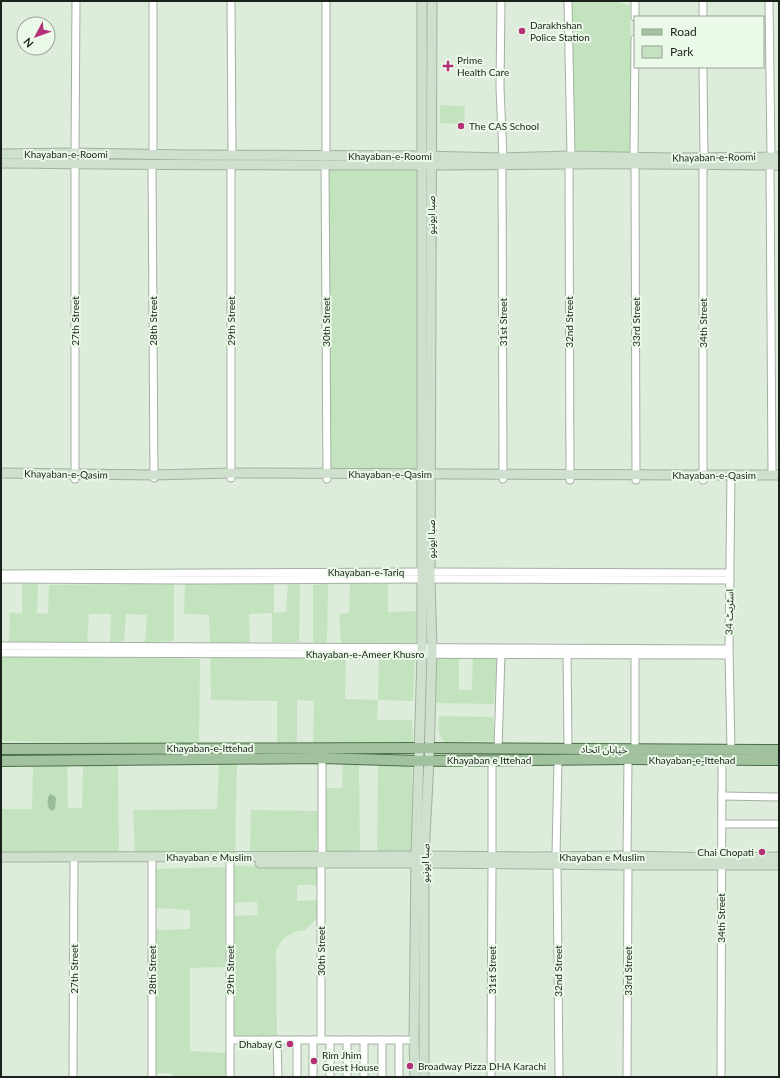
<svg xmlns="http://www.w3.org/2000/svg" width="780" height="1078" viewBox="0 0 780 1078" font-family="Lato,'Noto Sans Arabic',sans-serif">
	<rect width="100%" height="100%" fill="#ddecdb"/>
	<!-- green -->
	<g fill="#c3e3bf">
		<polygon points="581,1 612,1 630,5 632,152 613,154 574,153 571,2 580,2"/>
		<polygon points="440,105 465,106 464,124 440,123"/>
		<polygon points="328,167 419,168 416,471 329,472"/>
		<polygon points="22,583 38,584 37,613 48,614 49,585 174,583 174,641 145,642 147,615 126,614 124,641 110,642 111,614 89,614 87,642 9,642 10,612 22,614"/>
		<polygon points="185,584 274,584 274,613 286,612 288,584 300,584 299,642 272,642 272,613 249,614 250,642 210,643 209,615 184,614"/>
		<polygon points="328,584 327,644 313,643 313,585"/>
		<polygon points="350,584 388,584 388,612 416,611 416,643 341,643 339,614 349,613"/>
		<polygon points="4,656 200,659 199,744 4,741 1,738 1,657"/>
		<polygon points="210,656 346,657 345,699 378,700 379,656 415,658 413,701 378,700 377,720 412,720 413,738 412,743 409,744 313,742 314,701 297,700 297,742 277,742 277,701 211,700"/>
		<polygon points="434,657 459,657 459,690 472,690 473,658 497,658 494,704 432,703"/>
		<path d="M439,716L493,717L495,741L446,742C436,736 439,726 439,716Z"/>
		<polygon points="343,762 359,764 360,853 326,854 326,788 342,788"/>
		<polygon points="67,763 68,808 82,808 83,764 118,763 119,853 1,853 1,809 32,809 33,764"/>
		<polygon points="237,763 235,855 135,853 133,810 217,809 219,764"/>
		<polygon points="378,764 405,765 412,768 413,847 409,853 377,853"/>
		<polygon points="251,810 318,811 316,853 250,854"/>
		<polygon points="233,866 319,867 320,885 297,885 297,901 318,900 319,917 305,930 294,932 283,939 276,950 277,1036 232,1038 233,916 258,915 257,902 233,903"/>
		<polygon points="225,867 225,967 190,968 190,1051 226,1053 227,1077 172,1077 172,1073 155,1073 156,930 190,929 190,910 156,908 155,869"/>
	</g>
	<!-- water -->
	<path fill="#9abb96" d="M50,794L54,796L56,798L55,808L53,811L49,809C47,803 47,799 50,794Z"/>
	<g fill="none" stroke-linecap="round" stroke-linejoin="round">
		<!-- street casing -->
		<g stroke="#a3b1a1" stroke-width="9">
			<g id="street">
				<polyline points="231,1 232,155"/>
				<polyline points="501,1 500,88 503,158"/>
				<polyline points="568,1 571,156"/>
				<polyline points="703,1 703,17"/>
				<polyline points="769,1 771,157"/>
				<polyline points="635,17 635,1"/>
				<polyline points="703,67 704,158"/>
				<polyline points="75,153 76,1"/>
				<polyline points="153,155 153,1"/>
				<polyline points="326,156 326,1"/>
				<polyline points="634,157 635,39"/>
				<polyline points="152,164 154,478"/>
				<polyline points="325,164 327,479"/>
				<polyline points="569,164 570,480"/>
				<polyline points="635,164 636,480"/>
				<polyline points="502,165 503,479"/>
				<polyline points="703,165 703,480"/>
				<polyline points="770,165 772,474"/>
				<polyline points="231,478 231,164"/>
				<polyline points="75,479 75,164"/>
				<polyline points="1,574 423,572 730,573"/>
				<polyline points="1,579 191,580 423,579 730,580"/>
				<path d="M1,646C244,648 486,647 729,649"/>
				<polyline points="635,650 635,749"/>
				<polyline points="1,653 729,655"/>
				<polyline points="567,654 568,748"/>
				<polyline points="498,749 501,654"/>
				<polyline points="731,750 729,649 731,475"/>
				<polyline points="492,760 492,857"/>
				<polyline points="722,796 779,797"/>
				<polyline points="722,824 779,824"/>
				<polyline points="322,856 322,758"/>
				<polyline points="627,856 628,759"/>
				<polyline points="556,857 558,760"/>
				<polyline points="230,862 230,1077"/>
				<polyline points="557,864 559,1077"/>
				<polyline points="230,1040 414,1040"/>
				<polyline points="277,1040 278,1077"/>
				<polyline points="297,1040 297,1077"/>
				<polyline points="321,1040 321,863"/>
				<polyline points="364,1040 364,1077"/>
				<polyline points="73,1077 74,862"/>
				<polyline points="152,1077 152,863"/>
				<polyline points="313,1077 313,1040"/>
				<polyline points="330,1077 330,1040"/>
				<polyline points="347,1077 347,1040"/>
				<polyline points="382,1077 382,1040"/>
				<polyline points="399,1077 399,1040"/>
				<polyline points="491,1077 492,863"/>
				<polyline points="627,1077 628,865"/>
				<polyline points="721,1077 722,760"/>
			</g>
		</g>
		<!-- secondary casing -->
		<g stroke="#a3b1a1" stroke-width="11">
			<g id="secondary">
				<polyline points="1,154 75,153 185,155 422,156 503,158 571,156 670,158 779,157"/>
				<path d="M1,163C190,165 379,166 568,164C638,163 709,165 779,165"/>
				<polyline points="1,473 154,475 231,473 703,475 779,475"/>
				<polyline points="424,856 532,857 627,856 722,858 779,857"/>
				<polyline points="1,857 416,856"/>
				<polyline points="260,863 416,863"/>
				<polyline points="424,863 628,865 779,865"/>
				<polyline points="415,1077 414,1040 416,856 422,655 422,1"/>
				<polyline points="424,1077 424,856 429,761 432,647 430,579 432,1"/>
			</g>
		</g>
		<!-- primary casing -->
		<g stroke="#4a6e46" stroke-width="12">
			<g id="primary">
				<polyline points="1,749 429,748 779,750"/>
				<polyline points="1,761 322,758 419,761 628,759 779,760"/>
			</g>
		</g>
		<!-- street -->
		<use href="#street" stroke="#fff" stroke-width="7"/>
		<!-- secondary -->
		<use href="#secondary" stroke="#d0e0ce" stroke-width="9"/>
		<!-- primary -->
		<use href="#primary" stroke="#a2c19e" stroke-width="10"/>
	</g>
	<!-- markers -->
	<g fill="#b43178" stroke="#ebf9e8" stroke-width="1.5">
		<circle cx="522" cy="31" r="4"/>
		<path d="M446 60h4v4h4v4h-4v4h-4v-4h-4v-4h4z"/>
		<circle cx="461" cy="126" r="4"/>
		<circle cx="762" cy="852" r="4"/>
		<circle cx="290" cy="1044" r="4"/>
		<circle cx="314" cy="1061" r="4"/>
		<circle cx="410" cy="1066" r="4"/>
	</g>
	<g text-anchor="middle" stroke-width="4" stroke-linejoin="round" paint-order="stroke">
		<!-- poi labels -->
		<g font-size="10" fill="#1b211b" stroke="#ebf9e8" text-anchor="start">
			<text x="530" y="29">Darakhshan<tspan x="530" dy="12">Police Station</tspan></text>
			<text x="457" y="64">Prime<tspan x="457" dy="12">Health Care</tspan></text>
			<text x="469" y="130">The CAS School</text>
			<text x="754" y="856" text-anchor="end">Chai Chopati</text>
			<text x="282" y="1048" text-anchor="end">Dhabay G</text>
			<text x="322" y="1059">Rim Jhim<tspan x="322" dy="12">Guest House</tspan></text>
			<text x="418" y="1070">Broadway Pizza DHA Karachi</text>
		</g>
		<!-- street labels -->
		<g font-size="10" fill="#1b211b" stroke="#ebf9e8">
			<text x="66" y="158">Khayaban-e-Roomi</text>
			<text x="390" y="160">Khayaban-e-Roomi</text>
			<text transform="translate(714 157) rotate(-1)" y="4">Khayaban-e-Roomi</text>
			<text transform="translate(431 215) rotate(-90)" y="4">صبا ایونیو</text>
			<text transform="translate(75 321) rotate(-90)" y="4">27th Street</text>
			<text transform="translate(153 321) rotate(-90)" y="4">28th Street</text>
			<text transform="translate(231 321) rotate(-90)" y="4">29th Street</text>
			<text transform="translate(326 322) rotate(-90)" y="4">30th Street</text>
			<text transform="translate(503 322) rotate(-90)" y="4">31st Street</text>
			<text transform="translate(569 322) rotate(-90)" y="4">32nd Street</text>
			<text transform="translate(636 322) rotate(-90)" y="4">33rd Street</text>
			<text transform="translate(703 323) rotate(-90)" y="4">34th Street</text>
			<text transform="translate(66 474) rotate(1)" y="4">Khayaban-e-Qasim</text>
			<text x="390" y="478">Khayaban-e-Qasim</text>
			<text x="714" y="479">Khayaban-e-Qasim</text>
			<text transform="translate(431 539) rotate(-90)" y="4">صبا ایونیو</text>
			<text x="366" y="576">Khayaban-e-Tariq</text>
			<text transform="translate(729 612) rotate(-89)" y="4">اسٹریٹ 34</text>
			<text x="365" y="658">Khayaban-e-Ameer Khusro</text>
			<text x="210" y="752">Khayaban-e-Ittehad</text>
			<text transform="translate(604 749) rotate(1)" y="4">خیابان اتحاد</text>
			<text x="489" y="764">Khayaban e Ittehad</text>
			<text x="692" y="764">Khayaban-e-Ittehad</text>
			<text x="209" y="861">Khayaban e Muslim</text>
			<text x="602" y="861">Khayaban e Muslim</text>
			<text transform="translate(425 863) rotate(-89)" y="4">صبا ایونیو</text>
			<text transform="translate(721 918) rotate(-90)" y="4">34th Street</text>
			<text transform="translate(321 951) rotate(-90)" y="4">30th Street</text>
			<text transform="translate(74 969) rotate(-90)" y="4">27th Street</text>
			<text transform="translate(152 970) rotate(-90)" y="4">28th Street</text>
			<text transform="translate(230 970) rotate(-90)" y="4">29th Street</text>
			<text transform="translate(492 970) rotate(-90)" y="4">31st Street</text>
			<text transform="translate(558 971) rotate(-90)" y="4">32nd Street</text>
			<text transform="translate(628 971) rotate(-90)" y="4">33rd Street</text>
		</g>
	</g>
	<!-- border -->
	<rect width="780" height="1078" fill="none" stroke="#1b211b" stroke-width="4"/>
	<!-- legend -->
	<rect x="634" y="16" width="130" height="52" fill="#ebf9e8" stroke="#98a396"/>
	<rect x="642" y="29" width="20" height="6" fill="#a2c19e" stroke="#98a396"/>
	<text x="670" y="36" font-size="12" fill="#1b211b">Road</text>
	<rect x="642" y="46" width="20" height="12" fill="#c3e3bf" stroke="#98a396"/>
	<text x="670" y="56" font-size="12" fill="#1b211b">Park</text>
	<!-- north arrow -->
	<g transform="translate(36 36) rotate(229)"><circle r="19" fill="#ebf9e8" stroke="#98a396"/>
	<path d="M0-3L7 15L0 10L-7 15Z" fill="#b43178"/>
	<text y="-6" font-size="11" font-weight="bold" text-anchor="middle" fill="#1b211b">N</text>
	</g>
</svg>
